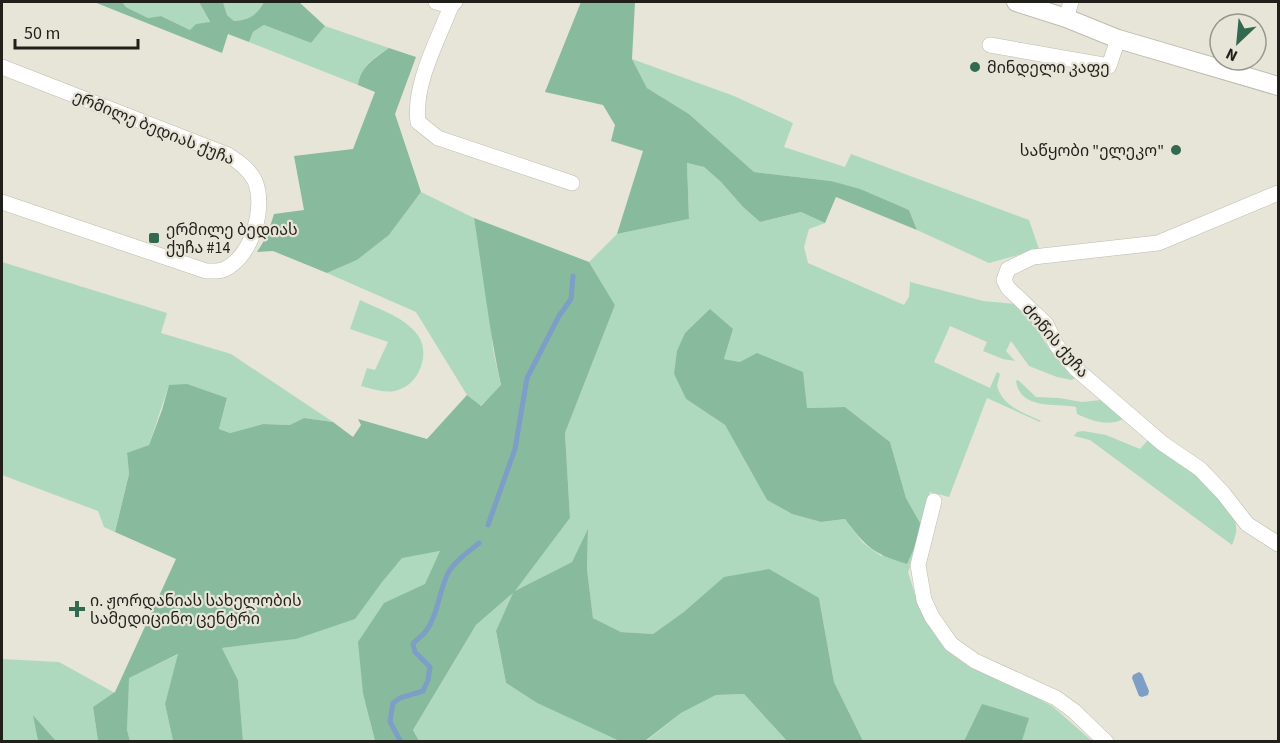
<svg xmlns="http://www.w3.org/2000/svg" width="1280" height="743" viewBox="0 0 1280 743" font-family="'Source Sans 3','Noto Sans Georgian',sans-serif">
	<rect width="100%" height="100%" fill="#e7e4d8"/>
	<!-- green -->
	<g fill="#aed9bf" fill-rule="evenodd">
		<polygon points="122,2 199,2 210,23 190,30 161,16 148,18 126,7"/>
		<path d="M223,2H264C257,15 249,20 234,21L227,15Z"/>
		<path d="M264,25L311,43L325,26L389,48C375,57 360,67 358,85L249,42L253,32Z"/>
		<polygon points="632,59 734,96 793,123 784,147 845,167 851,154 1029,220 1039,249 989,263 917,230 909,210 831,181 754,172 689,114 647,88"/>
		<path d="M687,163L704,167L721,182L743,207L760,222L801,212L825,223L809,229L804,247L808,263L904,305L909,297L910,282L983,301L1016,304L1029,316L1048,347L1073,375L1075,378L1072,380L1057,377L1029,366L1011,341L1006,351L1015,361L1003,359L983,351L987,342L950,326L934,362L990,388L997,372L1000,374L997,386C1003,407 1023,412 1041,421L1040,422L987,398L949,497L930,492L924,511V528L908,572L917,601L928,622L947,651L971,668L1011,684L1052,706L1092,741H1022L1028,718L982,705L964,741H863L834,682L819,598L685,611L653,634L621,632L593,618L587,569L588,531L572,562L514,592L496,632L506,683L537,703L622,741H419L413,730L476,625L514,592L570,518L565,433L615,305L589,262L617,234L689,219ZM733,329L724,359L740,362L807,408L845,407L890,442L906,498L923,528L881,556L863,543L845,519L821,522L792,514L767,500L725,425L686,399L674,374Z"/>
		<polygon points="421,192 474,218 481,258 489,256 491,326 493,349 501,386 480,406 467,395 416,312 327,273 357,260 389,235"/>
		<polygon points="2,262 167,313 161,333 231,354 333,422 304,418 291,425 263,424 230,433 219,429 227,398 169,385 149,445 127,454 129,474 115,532 104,527 98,511 2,475"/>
		<path d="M360,300C379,309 407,318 419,337C430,355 419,384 398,390C387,394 372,389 361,386L367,368L375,370L388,342L350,329Z"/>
		<path d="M1018,380L1036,397L1059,398L1082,402L1101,400L1123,419C1109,427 1092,421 1077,414L1076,407C1055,403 1020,410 1016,381Z"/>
		<path d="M1083,431L1106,435L1140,449L1148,440C1171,456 1235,497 1236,527C1237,533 1234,539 1232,545L1090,440L1074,436L1077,432Z"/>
		<polygon points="441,551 370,721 375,741 243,741 238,680 222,648 294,639 397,559 397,564 402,557"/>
		<polygon points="179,654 165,704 173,741 130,741 127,730 128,678"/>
		<polygon points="2,659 59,662 115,693 93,707 98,741 56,741 34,716 38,741 2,742"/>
		<polygon points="744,694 787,741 645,742 681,713 716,695"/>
	</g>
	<!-- forest -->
	<g fill="#88bb9d">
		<path d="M94,2H122L126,7L148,18L161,16L190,30L196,24L210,22L199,2H223L227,15L234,21C249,20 257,15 264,2H299L325,26L311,43L264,25L253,32L249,42L228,34L222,53Z"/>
		<polygon points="581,2 635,2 632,59 647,88 689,114 754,172 831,181 860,189 909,210 917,230 836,197 825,223 801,212 760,222 743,207 721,182 704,167 687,163 689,219 617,234 643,151 611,141 615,125 603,105 545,92"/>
		<path d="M389,48L416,57L395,114L421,192L389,235L357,260L327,273L273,251L257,252L267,236L274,214L304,210L294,156L353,149L375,92L358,85C360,67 375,58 389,48Z"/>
		<path d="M474,218L589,262L615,305L565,433L570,518L515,591L572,562L588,529L587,569L593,618L621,632L653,634L685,611L724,577L769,569L819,598L834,682L863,741H787L744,694L716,695L681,713L645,741L622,742L537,703L506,683L496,631L513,593L476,625L413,730L419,741H375L363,693L358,642L384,603L425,584L440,551L402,558L382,582L355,619L296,639L222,648L238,680L243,741H173L165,704L178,654L129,678L127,730L130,741H98L93,707L115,692L176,559L115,532L129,474L127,453L149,445L162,410L169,385L187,384L227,398L219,429L230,433L263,424L290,425L304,418L333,422L353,437L361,425L358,419L427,439L467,395L481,406L501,385C489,330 483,274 474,218Z"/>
		<path d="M710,309L733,329L724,359L740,362L757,353L803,372L807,408L845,407L890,442L906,498L923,528L907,564C872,553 867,548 845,519L821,522L792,514L767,500L725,425L686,399L674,374L677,351L685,333Z"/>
		<polygon points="982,704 1029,718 1022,741 964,741"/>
		<polygon points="33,715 56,741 38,741"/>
	</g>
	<!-- water -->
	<polygon fill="#7d9ec6" points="1139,672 1142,674 1149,691 1148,695 1142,697 1139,696 1132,678 1133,675"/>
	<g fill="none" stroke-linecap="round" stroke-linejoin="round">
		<!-- stream -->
		<g stroke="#7d9ec6" stroke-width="5">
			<polyline points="488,525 515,449 527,378 559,316 571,299 573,276"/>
			<path d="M401,742L390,722L393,703L400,698L423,691L428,680L430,667L415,652L413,644C416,639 422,637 426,631C438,615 439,591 448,573C455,561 468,552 479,543"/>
		</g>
		<!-- minor casing -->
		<g stroke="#bebbaf" stroke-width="16">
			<g id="minor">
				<polyline points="436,2 451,6"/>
				<path d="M455,2L451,6C438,40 413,85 418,122L438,138L572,183"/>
				<polyline points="1066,18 1071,2"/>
				<polyline points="990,45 1109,66 1118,39"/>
				<path d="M2,67L228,155C239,162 249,169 255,181C266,208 252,256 225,269C219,272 212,271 206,271L2,202"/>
				<polyline points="1278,193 1158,243 1033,257 1008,269 1004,280 1008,288 1046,324 1057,346 1075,368 1162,443 1200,469 1223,493 1247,524 1278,544"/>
				<polyline points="934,501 918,565 924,600 932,617 951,644 975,661 1056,698 1074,711 1106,742"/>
			</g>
		</g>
		<!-- tertiary casing -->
		<g stroke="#bebbaf" stroke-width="20">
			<polyline id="tertiary" points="1016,2 1066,18 1118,39 1278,86"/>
		</g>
		<!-- minor -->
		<use href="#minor" stroke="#fff" stroke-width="15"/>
		<!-- tertiary -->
		<use href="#tertiary" stroke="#fff" stroke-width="18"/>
	</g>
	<!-- markers -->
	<g fill="#33694f" stroke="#e7e4d8" stroke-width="2">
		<circle cx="975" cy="67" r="6"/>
		<circle cx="1176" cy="150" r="6"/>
		<rect x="148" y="232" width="12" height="12" rx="3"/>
		<path d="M74 600h6v6h6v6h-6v6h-6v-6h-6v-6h6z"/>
	</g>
	<g text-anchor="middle" stroke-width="4.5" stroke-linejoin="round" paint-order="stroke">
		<!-- poi labels -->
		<g font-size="16" fill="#201f1a" stroke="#e7e4d8" text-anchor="start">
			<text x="987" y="73">მინდელი კაფე</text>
			<text x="1164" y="156" text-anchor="end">საწყობი "ელეკო"</text>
			<text x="166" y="235">ერმილე ბედიას<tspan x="166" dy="18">ქუჩა #14</tspan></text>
			<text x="90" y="606">ი. ჟორდანიას სახელობის<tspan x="90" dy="18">სამედიცინო ცენტრი</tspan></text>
		</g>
		<!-- street labels -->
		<g font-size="16" fill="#201f1a" stroke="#e7e4d8">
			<text transform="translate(154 127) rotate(22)" y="6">ერმილე ბედიას ქუჩა</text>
			<text transform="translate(1056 340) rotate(49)" y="6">ძოწის ქუჩა</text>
		</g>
	</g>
	<!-- border -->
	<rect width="1280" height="743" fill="none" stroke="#201f1a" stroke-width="6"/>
	<!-- north arrow -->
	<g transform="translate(1238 42) rotate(206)"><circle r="28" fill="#e7e4d8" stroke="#97958c" stroke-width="1.5"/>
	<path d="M0-4.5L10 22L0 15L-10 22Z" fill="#33694f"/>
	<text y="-9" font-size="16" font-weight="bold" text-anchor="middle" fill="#201f1a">N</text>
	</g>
	<!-- scale -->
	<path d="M15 39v9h123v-9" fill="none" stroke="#201f1a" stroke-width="3"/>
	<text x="24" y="39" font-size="18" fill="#201f1a" stroke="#e7e4d8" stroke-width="4.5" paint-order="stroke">50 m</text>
</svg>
